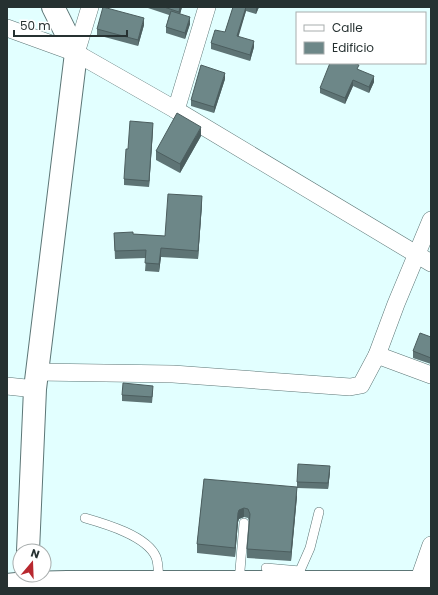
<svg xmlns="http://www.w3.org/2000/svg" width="438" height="595" viewBox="0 0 438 595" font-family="Poppins,sans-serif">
	<rect width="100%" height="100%" fill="#e2ffff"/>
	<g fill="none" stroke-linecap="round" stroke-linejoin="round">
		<!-- service casing -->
		<g stroke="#5c7676" stroke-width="10">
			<g id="service">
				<path d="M85,518C106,524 147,536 156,557C159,564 158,575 159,582"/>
				<polyline points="266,568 300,571"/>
				<polyline points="239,582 244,523"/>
				<polyline points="295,582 310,548 319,512"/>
			</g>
		</g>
		<!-- minor casing -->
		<g stroke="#5c7676" stroke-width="18">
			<g id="minor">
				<polyline points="7,28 76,53 176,110 431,263"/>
				<polyline points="76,53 90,7"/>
				<polyline points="176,110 207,7"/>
				<polyline points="377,355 431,375"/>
				<polyline points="37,372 173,374 350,387 361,385 377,355 396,304 431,220"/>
				<polyline points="7,386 35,389"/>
				<polyline points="418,582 431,545"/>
			</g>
		</g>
		<!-- tertiary casing -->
		<g stroke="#5c7676" stroke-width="24">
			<g id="tertiary">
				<polyline points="28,551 35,389 76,53 53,7"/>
				<polyline points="7,585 26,583 67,582 431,582"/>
			</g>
		</g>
		<!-- service -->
		<use href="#service" stroke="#fff" stroke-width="9"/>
		<!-- minor -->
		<use href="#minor" stroke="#fff" stroke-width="17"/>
		<!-- tertiary -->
		<use href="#tertiary" stroke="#fff" stroke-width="22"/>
	</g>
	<!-- wall -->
	<g fill="#5e7475">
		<polygon points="148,7 182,7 180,14 190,24 185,39 166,33 166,27 169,15 148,8"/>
		<polygon points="233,7 259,7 256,14 246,11 238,36 254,47 250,61 211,49 211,43 225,32"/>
		<polygon points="144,25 138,46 97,35 97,29"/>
		<polygon points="359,70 374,82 369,93 353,86 345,104 320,93 320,88"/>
		<polygon points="225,79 214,113 191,106 191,100"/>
		<polygon points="153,129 149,187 124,185 124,179"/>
		<polygon points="201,136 180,173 156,160 156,151"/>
		<polygon points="202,204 198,259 161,257 159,272 145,271 146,258 115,259 114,233 165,236"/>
		<polygon points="431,337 431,364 413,358 413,351"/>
		<polygon points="153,392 152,403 122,401 122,395"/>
		<polygon points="330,472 328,489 297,488 297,482"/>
		<polygon points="204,479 297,496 291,561 247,558 247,549 249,522 248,518 244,517 239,519 238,522 235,557 197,553 197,544"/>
	</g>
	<!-- shaded-wall -->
	<g fill="#4c5e5f">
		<polygon points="180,7 182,7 179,18 179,12"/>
		<polygon points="246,7 246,11 237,42 237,36"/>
		<polygon points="257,7 259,7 256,14 256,9"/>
		<polygon points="190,17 190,24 185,39 185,33"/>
		<polygon points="144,18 144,25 138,46 138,40"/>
		<polygon points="254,41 254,47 250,61 250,55"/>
		<polygon points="225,73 225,79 214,113 214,107"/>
		<polygon points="374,76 374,82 369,93 369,87"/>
		<polygon points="353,80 353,86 345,104 345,98"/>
		<polygon points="153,123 153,129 149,187 149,181"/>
		<polygon points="201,127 201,136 180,173 180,164"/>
		<polygon points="202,196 202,204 198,259 198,251"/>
		<polygon points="161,248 161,257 159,272 159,264"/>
		<polygon points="330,466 330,472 328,489 328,483"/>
		<polygon points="297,487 297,496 291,561 291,552"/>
		<polygon points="244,508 244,517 239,519 238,522 235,557 235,548 238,513 239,510"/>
	</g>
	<!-- building -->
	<g fill="#6d8788" stroke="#4c5e5f">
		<polygon points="103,7 144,18 138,40 97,29"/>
		<polygon points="164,7 180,7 179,12"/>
		<polygon points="233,7 246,7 237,36 254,41 250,55 211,43 215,30 225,32"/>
		<polygon points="171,11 190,17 185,33 166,27"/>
		<polygon points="330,63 353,63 359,65 357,69 374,76 369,87 353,80 345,98 320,88"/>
		<polygon points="201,65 225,73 214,107 191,100"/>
		<polygon points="177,113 201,127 180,164 156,151"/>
		<polygon points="130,121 153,123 149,181 124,179 126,149 128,149"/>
		<polygon points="168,194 202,196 198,251 161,248 159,264 145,263 146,250 115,251 114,233 133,232 133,234 165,236"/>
		<polygon points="420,333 431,337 431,358 413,351"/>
		<polygon points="123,383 153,386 152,397 122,395"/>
		<polygon points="298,464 330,466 328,483 297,482"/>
		<polygon points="204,479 297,487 291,552 247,549 250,514 248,509 244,508 239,510 238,513 235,548 197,544"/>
	</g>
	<!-- border -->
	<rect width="438" height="595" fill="none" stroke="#263131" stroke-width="16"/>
	<!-- legend -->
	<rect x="296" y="12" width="130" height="52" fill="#ffffff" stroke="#a8adad"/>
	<rect x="304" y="25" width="20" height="6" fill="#ffffff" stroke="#a8adad"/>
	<text x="332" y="32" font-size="12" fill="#263131">Calle</text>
	<rect x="304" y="42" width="20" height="12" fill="#6d8788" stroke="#a8adad"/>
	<text x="332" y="52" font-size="12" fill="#263131">Edificio</text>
	<!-- north arrow -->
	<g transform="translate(32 563) rotate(19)"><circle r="19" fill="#ffffff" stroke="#a8adad"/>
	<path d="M0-3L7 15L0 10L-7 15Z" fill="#b8282f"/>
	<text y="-6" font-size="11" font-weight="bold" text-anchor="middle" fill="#263131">N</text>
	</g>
	<!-- scale -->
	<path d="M14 30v6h113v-6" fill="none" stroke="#263131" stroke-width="2"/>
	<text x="20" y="30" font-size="12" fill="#263131" stroke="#ffffff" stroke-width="3" paint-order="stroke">50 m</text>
</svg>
